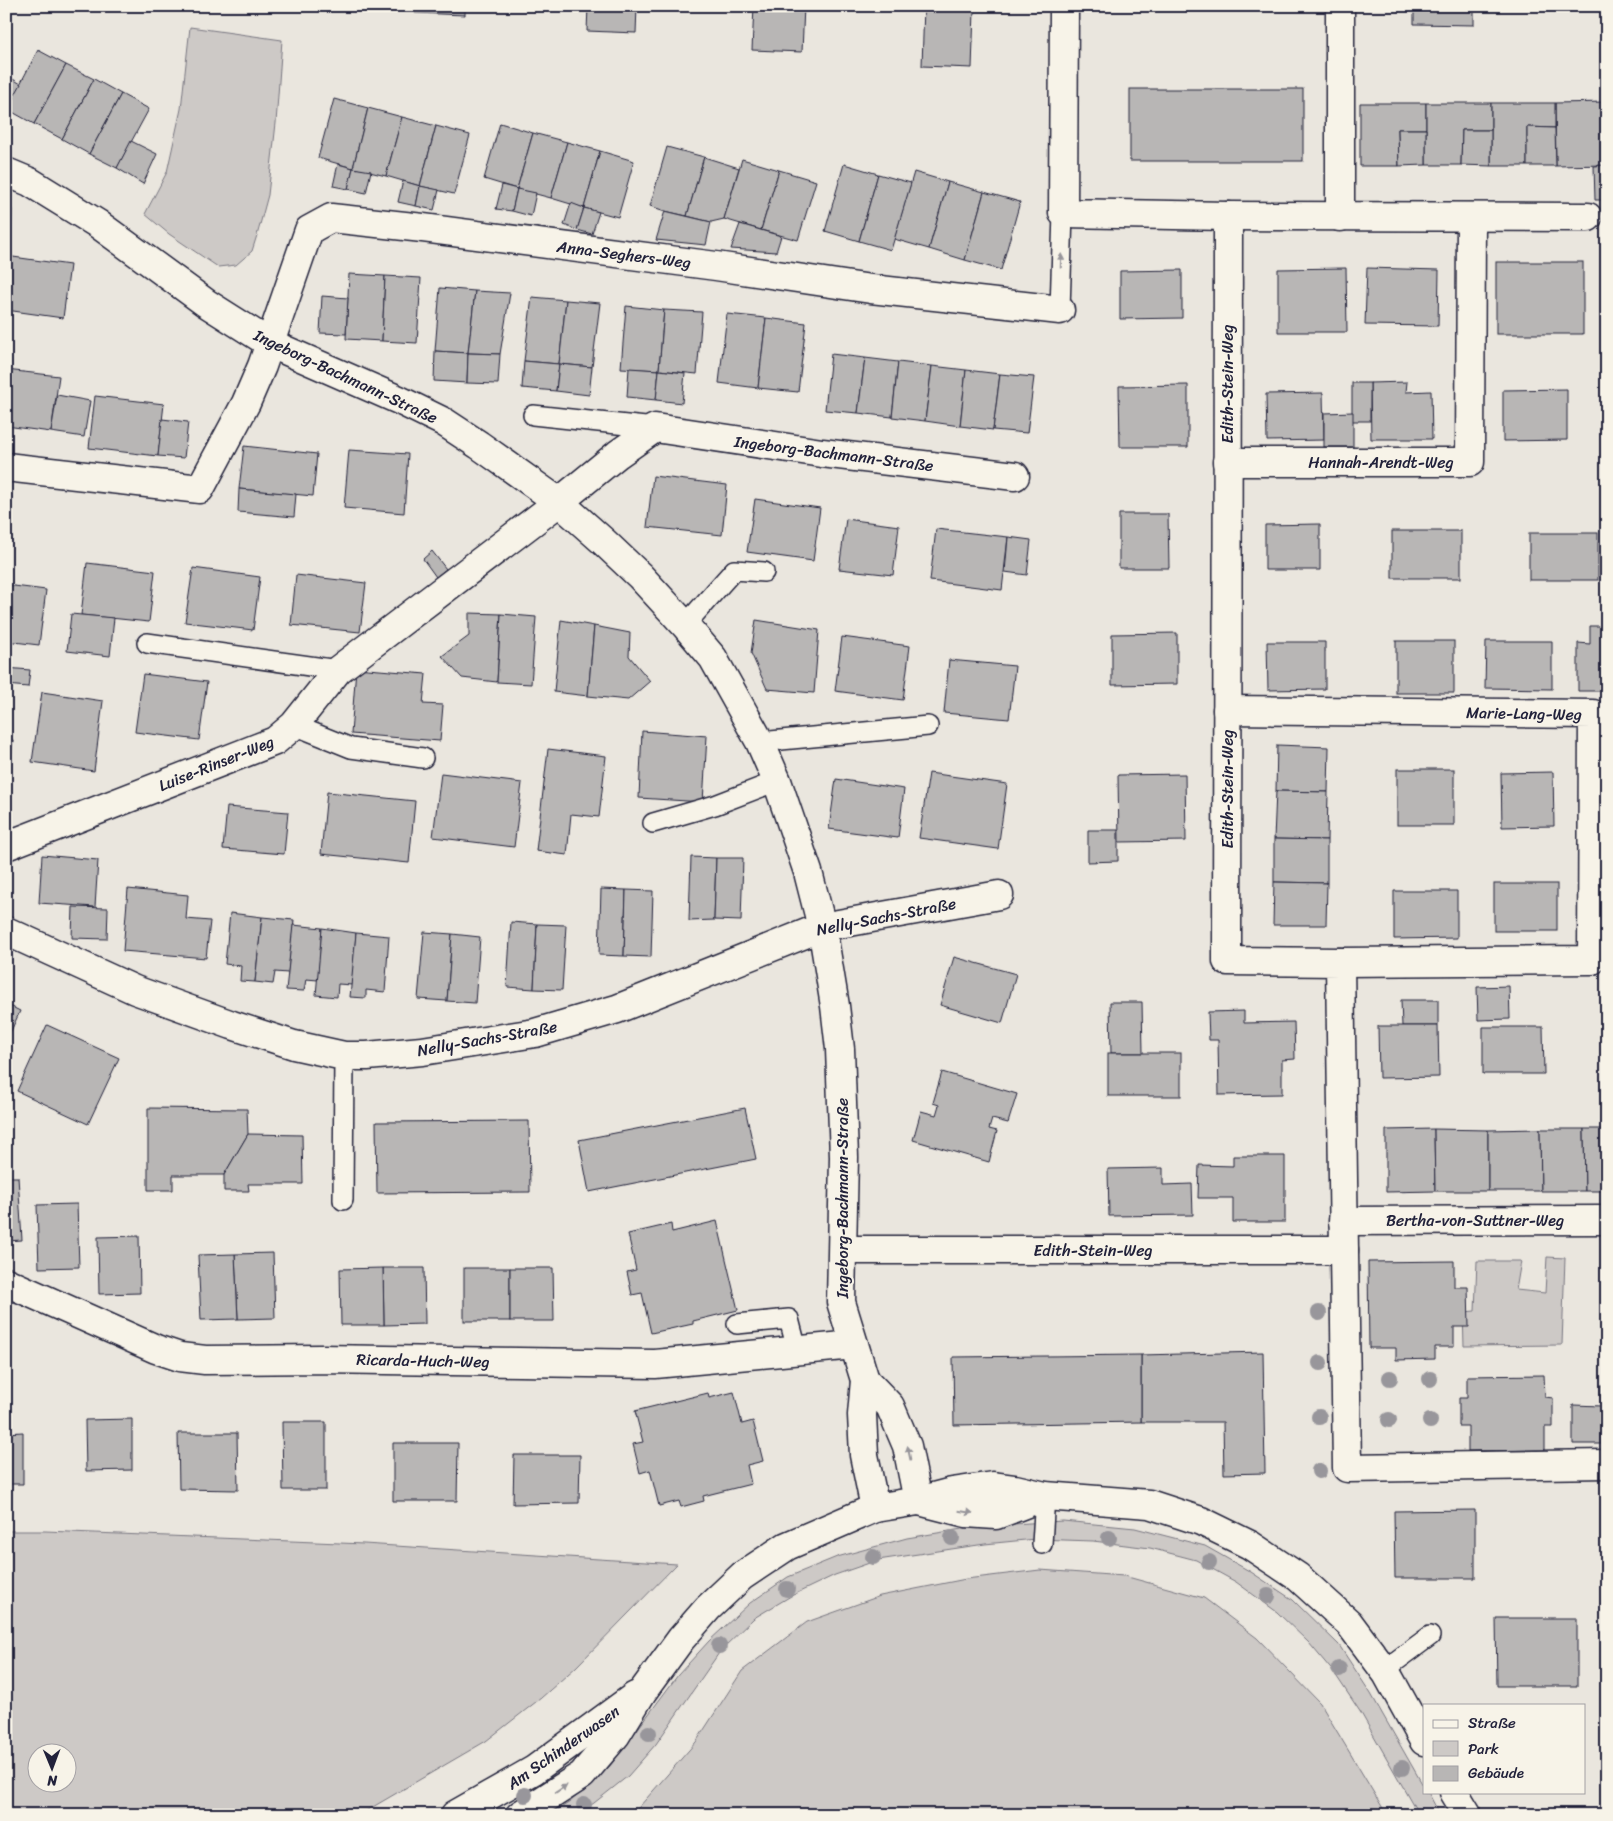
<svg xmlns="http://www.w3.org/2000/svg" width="1613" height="1821" viewBox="0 0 1613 1821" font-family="Sriracha,sans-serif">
	<rect width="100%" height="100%" fill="#eae6de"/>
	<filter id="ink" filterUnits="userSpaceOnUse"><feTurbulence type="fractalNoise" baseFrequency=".02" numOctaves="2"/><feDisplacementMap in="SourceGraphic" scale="10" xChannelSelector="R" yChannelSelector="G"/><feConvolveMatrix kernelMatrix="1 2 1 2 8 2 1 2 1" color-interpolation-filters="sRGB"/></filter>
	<g filter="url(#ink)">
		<!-- green -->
		<g fill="#cdc9c6" stroke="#787680" fill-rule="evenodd">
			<polygon points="190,27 282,40 276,123 268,195 258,232 252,251 236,265 218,267 169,234 145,214 167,172 181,109"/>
			<polygon points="1547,1257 1565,1258 1562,1345 1464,1346 1463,1312 1475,1311 1477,1261 1521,1261 1516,1290 1545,1293"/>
			<polygon points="1063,1521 1135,1528 1205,1546 1251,1572 1293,1600 1339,1645 1371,1694 1424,1787 1424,1792 1428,1792 1440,1815 1419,1815 1361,1713 1335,1674 1309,1643 1277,1612 1236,1582 1196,1560 1150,1548 1093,1541 1035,1539 985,1544 878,1560 835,1575 791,1596 754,1618 721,1650 656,1744 628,1776 594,1803 576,1815 550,1815 570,1802 610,1766 678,1675 709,1641 750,1603 788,1577 837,1557 907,1538 980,1526"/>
			<path d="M6,1531H45L364,1544L677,1564L576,1667L541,1698L486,1741L359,1815H6ZM38,1754H68V1784H38Z"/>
			<polygon points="1040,1570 1124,1576 1204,1598 1257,1638 1320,1703 1387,1815 632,1815 696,1742 742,1671 807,1622 880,1596 966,1579"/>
		</g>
		<!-- building -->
		<g fill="#b8b6b5" stroke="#22223b">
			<polygon points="416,6 465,6 465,15 415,13"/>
			<polygon points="588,6 637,6 636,33 587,31"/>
			<polygon points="754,6 804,6 802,52 752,50"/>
			<polygon points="924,6 966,6 966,11 974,11 972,68 922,66"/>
			<polygon points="1414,6 1474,6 1474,25 1414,24"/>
			<polygon points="38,50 66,65 34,124 7,109"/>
			<polygon points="66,65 94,79 62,139 34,124"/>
			<polygon points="6,75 21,84 7,109 6,109"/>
			<polygon points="94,79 121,94 89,154 62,139"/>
			<rect x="1130" y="89" width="173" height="72"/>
			<polygon points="121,94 149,109 117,168 89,154"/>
			<polygon points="334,99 368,108 353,168 318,158"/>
			<polygon points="1607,102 1607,165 1556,166 1555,103"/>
			<polygon points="1360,103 1426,103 1426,129 1398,129 1399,166 1360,166"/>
			<polygon points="1426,103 1491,103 1491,130 1462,130 1461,165 1426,165"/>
			<polygon points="1491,103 1555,103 1555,128 1527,127 1527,166 1491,166"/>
			<polygon points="368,108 402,117 386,176 353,168"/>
			<polygon points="402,117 436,126 420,186 386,176"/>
			<polygon points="500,123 533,133 517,189 484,179"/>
			<polygon points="436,126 470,135 454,194 420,186"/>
			<polygon points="1527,127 1555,128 1556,166 1527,166"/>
			<polygon points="1398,129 1426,129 1426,165 1399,166"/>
			<polygon points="1462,130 1491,130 1491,166 1461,165"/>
			<polygon points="533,133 567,142 551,198 517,189"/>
			<polygon points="131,141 157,154 143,184 117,168"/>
			<polygon points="567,142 600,151 584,208 551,198"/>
			<polygon points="667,147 704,157 687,216 665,211 650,206"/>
			<polygon points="600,151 634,161 618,217 584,208"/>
			<polygon points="704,157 739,168 724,219 711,222 687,216"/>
			<polygon points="742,159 779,170 761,230 724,219"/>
			<polygon points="338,164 353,168 348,189 333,186"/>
			<polygon points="844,164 878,174 859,241 825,231"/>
			<polygon points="1607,165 1607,200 1595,200 1594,166"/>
			<polygon points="353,168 371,171 366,193 348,189"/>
			<polygon points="779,170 816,181 798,240 761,230"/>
			<polygon points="914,172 948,182 929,249 894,239"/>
			<polygon points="878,174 911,183 891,250 859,241"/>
			<polygon points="403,181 420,186 416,206 398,202"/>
			<polygon points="948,182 984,192 965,260 929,249"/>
			<polygon points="502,185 517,189 512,211 496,209"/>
			<polygon points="420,186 439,190 434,210 416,206"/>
			<polygon points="517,189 536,193 531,216 512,211"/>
			<polygon points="984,192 1020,202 1001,270 965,260"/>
			<polygon points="571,203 584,208 577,230 564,225"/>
			<polygon points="584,208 599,212 592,234 577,230"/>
			<polygon points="6,209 12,209 11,243 6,242"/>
			<polygon points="665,211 711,222 706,245 656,240"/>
			<polygon points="740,224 781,236 776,252 731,249"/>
			<polygon points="6,256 70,265 63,318 6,310"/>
			<rect x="1496" y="262" width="87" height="72"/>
			<polygon points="1346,268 1347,332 1278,332 1278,269"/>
			<polygon points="1367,268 1439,270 1438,326 1365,325"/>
			<polygon points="1182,270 1182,318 1120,319 1120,271"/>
			<polygon points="349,274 385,276 382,341 346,339"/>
			<polygon points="385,276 421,278 417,343 382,341"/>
			<polygon points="440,288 475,291 468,353 435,351"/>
			<polygon points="475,291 510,293 500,354 468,353"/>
			<polygon points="322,296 348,298 346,334 320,333"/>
			<polygon points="532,297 566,300 559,364 524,361"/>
			<polygon points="566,300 600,303 592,367 559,364"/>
			<polygon points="626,306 664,310 659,370 621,368"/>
			<polygon points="664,310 702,312 697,374 659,370"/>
			<polygon points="727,314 766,318 758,388 719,383"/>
			<polygon points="766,318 806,323 798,392 758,388"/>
			<polygon points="435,351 468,353 467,383 434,381"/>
			<polygon points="468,353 500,354 498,384 467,383"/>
			<polygon points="831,354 865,358 858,413 825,410"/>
			<polygon points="865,358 898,362 892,417 858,413"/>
			<polygon points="524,361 559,364 556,391 522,388"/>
			<polygon points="898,362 932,366 925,421 892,417"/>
			<polygon points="559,364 592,367 589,395 556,391"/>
			<polygon points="932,366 966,370 960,426 925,421"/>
			<polygon points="629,368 659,370 656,400 627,397"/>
			<polygon points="6,370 59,376 51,432 6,426"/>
			<polygon points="659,370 685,373 682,403 656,400"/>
			<polygon points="966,370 1000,374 993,430 960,426"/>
			<polygon points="1000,374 1034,377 1027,433 993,430"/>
			<polygon points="1407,382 1406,392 1431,391 1432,439 1371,439 1370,383"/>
			<rect x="1352" y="383" width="18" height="38"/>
			<polygon points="1188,385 1188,447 1120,447 1119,386"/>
			<polygon points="1567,389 1567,440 1503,441 1503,390"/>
			<polygon points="1323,393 1324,440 1267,441 1266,394"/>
			<polygon points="57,395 90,401 84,437 51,432"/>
			<polygon points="95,396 164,404 158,456 89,448"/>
			<polygon points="1353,412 1353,447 1324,447 1324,413"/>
			<polygon points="162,419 188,422 184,458 158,456"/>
			<polygon points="244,446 317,454 313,496 239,489"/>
			<polygon points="349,450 408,454 404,513 344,508"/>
			<polygon points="653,476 727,485 722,535 647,527"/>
			<polygon points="239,489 296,494 294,517 238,512"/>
			<polygon points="755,499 820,508 813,561 747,552"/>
			<polygon points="1119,514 1168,514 1169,568 1119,568"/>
			<polygon points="846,519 899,526 893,575 839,569"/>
			<polygon points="1320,524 1320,570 1265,570 1265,525"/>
			<polygon points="936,529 1008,537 1002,590 930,581"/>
			<rect x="1392" y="531" width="69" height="47"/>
			<rect x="1529" y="533" width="69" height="47"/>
			<polygon points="1008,537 1031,540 1027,575 1005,572"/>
			<polygon points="432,551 446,569 436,577 423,559"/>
			<polygon points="87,563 155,571 149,622 81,615"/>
			<polygon points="193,568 260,577 253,630 185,622"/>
			<polygon points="296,575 366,583 360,632 291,625"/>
			<polygon points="6,585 46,590 39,645 6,641"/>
			<polygon points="469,613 501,614 497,682 462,678 442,656 469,636"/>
			<polygon points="71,614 114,618 110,656 67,651"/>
			<polygon points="501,614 536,617 531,684 497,682"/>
			<polygon points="561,620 594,626 588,696 554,692"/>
			<polygon points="756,620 819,630 814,693 767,689 751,653"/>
			<polygon points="594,626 630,633 629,656 650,681 628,700 588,696"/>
			<polygon points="1590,626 1607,626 1607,691 1578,691 1578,643 1590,644"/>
			<polygon points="1177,633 1177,684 1112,685 1112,634"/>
			<polygon points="842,637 910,646 903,700 835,691"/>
			<rect x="1396" y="641" width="58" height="52"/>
			<polygon points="1486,641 1552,641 1552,689 1485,688"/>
			<polygon points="1267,642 1325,642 1325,689 1268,690"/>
			<polygon points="949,660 1015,666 1009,719 944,713"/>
			<polygon points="6,668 30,670 28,687 6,685"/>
			<polygon points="356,668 426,674 423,704 443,705 440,741 351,734"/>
			<polygon points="143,674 207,682 199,740 135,732"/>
			<polygon points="42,692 103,701 94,771 32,762"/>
			<polygon points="642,731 707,736 703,802 639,798"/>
			<polygon points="6,739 13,740 6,804"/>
			<polygon points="1277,745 1329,747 1328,792 1276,791"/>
			<polygon points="548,749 606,756 599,817 571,814 567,855 536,851"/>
			<rect x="1397" y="769" width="57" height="56"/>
			<polygon points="1553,772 1554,826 1502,827 1501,773"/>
			<polygon points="441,773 522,783 514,847 433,837"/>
			<polygon points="929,773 1007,784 998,849 919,838"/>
			<polygon points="1185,774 1186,841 1119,842 1118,775"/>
			<polygon points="836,779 904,789 898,838 829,829"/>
			<polygon points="1276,791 1328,792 1327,840 1274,839"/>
			<polygon points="327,792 415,801 409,863 321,854"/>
			<polygon points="227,807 288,812 284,854 223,849"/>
			<polygon points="1088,830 1118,830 1118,861 1088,862"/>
			<polygon points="1274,839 1327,840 1327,883 1274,882"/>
			<polygon points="42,855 98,860 95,907 39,903"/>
			<polygon points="691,857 716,858 714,920 689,921"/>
			<polygon points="716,858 743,858 741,921 714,920"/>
			<polygon points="1274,882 1327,883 1326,925 1273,925"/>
			<rect x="1494" y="884" width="63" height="47"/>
			<polygon points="128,889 188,895 186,919 210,921 206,958 123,951"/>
			<polygon points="601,889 626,890 624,956 599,955"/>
			<polygon points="626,890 653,891 651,957 624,956"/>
			<polygon points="1394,891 1457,891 1457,938 1394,939"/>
			<polygon points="73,907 108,908 107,939 72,938"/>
			<polygon points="230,913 262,917 255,982 240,981 241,966 225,964"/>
			<polygon points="262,917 294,920 288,973 275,972 273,984 255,982"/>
			<polygon points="511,922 537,924 534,989 507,987"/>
			<polygon points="537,924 566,925 562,990 534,989"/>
			<polygon points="293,925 322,928 318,980 306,979 304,991 286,990"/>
			<polygon points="322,928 356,933 352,985 338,984 337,997 316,995"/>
			<polygon points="424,932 452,934 447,1001 418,999"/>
			<polygon points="356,933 389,936 385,992 366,990 366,998 350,997"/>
			<polygon points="452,934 480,937 475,1003 447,1001"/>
			<polygon points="954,957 1016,974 1002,1023 940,1005"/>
			<polygon points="1509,986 1510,1019 1478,1020 1477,987"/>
			<polygon points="1401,1000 1438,1000 1438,1026 1402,1026"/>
			<polygon points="1110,1002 1142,1002 1143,1053 1111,1053"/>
			<polygon points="6,1004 20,1011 6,1042"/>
			<polygon points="1244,1011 1244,1023 1294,1022 1295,1059 1282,1060 1282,1094 1219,1095 1218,1040 1209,1040 1208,1012"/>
			<polygon points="47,1025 119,1058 88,1124 17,1091"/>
			<polygon points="1378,1026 1438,1026 1439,1077 1379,1078"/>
			<polygon points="1483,1027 1543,1027 1544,1074 1483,1074"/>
			<rect x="1108" y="1053" width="73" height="43"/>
			<polygon points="942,1072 1017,1094 1008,1123 992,1119 989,1129 997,1131 989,1162 913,1140 921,1111 936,1115 939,1105 933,1103"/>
			<polygon points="148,1108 247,1109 248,1134 224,1175 173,1175 173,1190 148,1190"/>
			<polygon points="745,1108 756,1159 589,1192 579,1140"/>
			<polygon points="529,1121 530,1192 377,1193 376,1122"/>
			<polygon points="1434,1129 1435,1191 1386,1192 1386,1130"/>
			<polygon points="1434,1129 1488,1130 1488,1191 1435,1191"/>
			<polygon points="1540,1129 1541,1191 1488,1191 1488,1130"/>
			<polygon points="1540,1129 1584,1129 1585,1191 1541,1191"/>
			<polygon points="1584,1129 1607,1129 1607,1191 1585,1191"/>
			<polygon points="248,1134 302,1135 303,1184 248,1184 249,1191 224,1191 224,1175"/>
			<polygon points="1233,1156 1285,1156 1285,1222 1233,1222 1233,1198 1198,1198 1199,1165 1233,1166"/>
			<polygon points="1163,1168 1163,1185 1192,1184 1193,1215 1109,1216 1108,1169"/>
			<polygon points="6,1177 18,1177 22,1240 6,1241"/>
			<polygon points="77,1204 79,1267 39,1268 37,1205"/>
			<polygon points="717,1221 738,1310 693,1321 693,1324 651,1333 642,1293 632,1295 627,1272 636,1270 628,1234 671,1224 672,1232"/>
			<polygon points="139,1236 140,1293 99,1294 98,1237"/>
			<polygon points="273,1253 275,1318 238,1319 235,1254"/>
			<polygon points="235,1254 238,1319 201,1320 198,1255"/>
			<polygon points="1454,1261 1454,1287 1468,1287 1469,1327 1454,1327 1454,1347 1435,1347 1435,1359 1396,1360 1396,1348 1369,1348 1368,1262"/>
			<polygon points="383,1268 424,1268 425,1324 384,1325"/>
			<polygon points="383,1268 384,1325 341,1325 340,1269"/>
			<rect x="464" y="1268" width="46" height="53"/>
			<polygon points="510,1268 553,1268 554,1321 510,1321"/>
			<rect x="1604" y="1277" width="3" height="54"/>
			<polygon points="1263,1352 1265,1473 1224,1474 1223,1422 1141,1422 1141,1355"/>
			<polygon points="1141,1355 1141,1422 954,1425 953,1357"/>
			<polygon points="1544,1375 1545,1397 1553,1398 1553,1427 1545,1427 1545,1450 1468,1451 1468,1426 1459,1426 1459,1398 1467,1398 1467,1376"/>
			<rect x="1601" y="1385" width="6" height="59"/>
			<polygon points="734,1392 742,1424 753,1421 763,1461 747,1465 751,1484 703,1496 704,1501 681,1507 679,1501 659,1506 650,1470 640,1473 633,1444 643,1442 635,1411 708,1393 709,1398"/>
			<polygon points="1573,1405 1601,1406 1601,1444 1573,1444"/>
			<polygon points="132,1419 132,1470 86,1471 85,1420"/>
			<polygon points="282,1422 326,1422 326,1490 283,1490"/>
			<polygon points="23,1432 23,1484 6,1484 6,1433"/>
			<polygon points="178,1433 237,1433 238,1490 179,1489"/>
			<polygon points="393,1443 458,1443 457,1501 393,1501"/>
			<polygon points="514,1455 580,1455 579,1503 513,1504"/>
			<polygon points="1475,1510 1475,1578 1395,1578 1394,1511"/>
			<polygon points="1602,1516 1607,1516 1607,1583 1603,1583"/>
			<polygon points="1496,1618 1577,1618 1577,1686 1497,1686"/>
		</g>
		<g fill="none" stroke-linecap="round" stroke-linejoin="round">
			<!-- lane casing -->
			<g stroke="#22223b" stroke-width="22">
				<g id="lane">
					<polyline points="1060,310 1063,213"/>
					<polyline points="533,415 655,428"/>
					<polyline points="685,625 734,570 764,572"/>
					<polyline points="147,643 338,670"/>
					<polyline points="294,725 351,748 423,758"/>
					<polyline points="760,742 928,726"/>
					<polyline points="653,823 715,805 777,781"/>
					<polyline points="343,1200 344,1056"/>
					<polyline points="737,1324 789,1319 797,1350"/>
					<polyline points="1042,1544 1045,1496"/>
					<polyline points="1384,1670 1430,1636"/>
				</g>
			</g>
			<!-- street casing -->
			<g stroke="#22223b" stroke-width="31">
				<g id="street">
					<polyline points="1064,6 1063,213 1228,216 1588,217"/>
					<polyline points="6,172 30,182 98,224 206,303 269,343 399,400 444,422 479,445 559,502 603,541 640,576 685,625 713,658 760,742 777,781 808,872 822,927 835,1006 840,1049 844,1157 841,1302 865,1380 862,1415 864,1455 875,1508"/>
					<polyline points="1228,216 1227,961 1340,962 1347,1468 1607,1464"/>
					<polyline points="1340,217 1340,6"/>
					<polyline points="1227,462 1470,462 1471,217"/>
					<polyline points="6,467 200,489 246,403 262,366 309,230 331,218 423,228 716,266 871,289 1060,310"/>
					<polyline points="1227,710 1593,714 1592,960 1340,962"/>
					<polyline points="6,846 275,741 294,725 338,670 559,502 618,454 655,428 822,453 1015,476"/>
					<polyline points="6,931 135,990 232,1025 294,1045 344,1056 367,1056 422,1051 535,1033 617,1009 822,927 999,895"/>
					<polyline points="1343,1221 1607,1220"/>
					<polyline points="843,1250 1344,1250"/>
					<polyline points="6,1282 156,1349 180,1357 205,1360 320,1359 655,1364 854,1345"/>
					<polyline points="865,1380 890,1406 907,1446 918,1501"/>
				</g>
			</g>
			<!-- secondary casing -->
			<g stroke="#22223b" stroke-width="31">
				<g id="secondary">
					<polyline points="919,1501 966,1513 996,1515 1045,1496"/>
					<polyline points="1454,1792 1468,1815"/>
					<polyline points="455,1815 534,1770 635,1696"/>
					<polyline points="520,1815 582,1775 616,1735 643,1691 681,1639 708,1608 742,1576 787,1546 875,1508 918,1501 952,1492 993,1486 1015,1489 1045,1496 1149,1504 1201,1521 1250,1545 1298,1577 1349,1623 1387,1674 1424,1741"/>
				</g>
			</g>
			<!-- lane -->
			<use href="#lane" stroke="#f7f3e8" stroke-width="19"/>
			<!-- street -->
			<use href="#street" stroke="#f7f3e8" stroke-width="28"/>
			<!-- secondary -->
			<use href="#secondary" stroke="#f7f3e8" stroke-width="28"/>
		</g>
		<!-- trees -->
		<g fill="#98969b">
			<circle cx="1319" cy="1313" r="8"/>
			<circle cx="1320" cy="1363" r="8"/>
			<circle cx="1390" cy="1378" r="8"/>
			<circle cx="1430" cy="1379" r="8"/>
			<circle cx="1319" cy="1417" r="8"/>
			<circle cx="1389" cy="1420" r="8"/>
			<circle cx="1430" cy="1421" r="8"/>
			<circle cx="1319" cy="1471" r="8"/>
			<circle cx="952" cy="1538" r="8"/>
			<circle cx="1109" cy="1538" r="8"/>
			<circle cx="873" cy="1557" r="8"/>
			<circle cx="1209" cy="1562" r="8"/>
			<circle cx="787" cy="1589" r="8"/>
			<circle cx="1268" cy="1596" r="8"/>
			<circle cx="719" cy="1646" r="8"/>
			<circle cx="1339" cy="1669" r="8"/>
			<circle cx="649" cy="1733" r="8"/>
			<circle cx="1402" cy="1768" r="8"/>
			<circle cx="525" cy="1795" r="8"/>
			<circle cx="584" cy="1805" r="8"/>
		</g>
		<!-- one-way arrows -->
		<defs><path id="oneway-solid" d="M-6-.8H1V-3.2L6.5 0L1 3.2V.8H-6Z" transform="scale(1.25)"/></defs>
		<g fill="#97959a">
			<use href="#oneway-solid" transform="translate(1061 261) rotate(-88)"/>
			<use href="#oneway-solid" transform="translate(909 1453) rotate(-102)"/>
			<use href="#oneway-solid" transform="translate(966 1512) rotate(9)"/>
			<use href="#oneway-solid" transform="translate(561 1789) rotate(-33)"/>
		</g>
	</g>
	<g text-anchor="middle" stroke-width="4" stroke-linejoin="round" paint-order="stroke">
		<!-- street labels -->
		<g font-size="16" fill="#22223b" stroke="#f7f3e8">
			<text transform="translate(624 254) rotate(7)" y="6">Anna-Seghers-Weg</text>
			<text transform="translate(346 376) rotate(25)" y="6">Ingeborg-Bachmann-Straße</text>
			<text transform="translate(1227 384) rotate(-90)" y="6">Edith-Stein-Weg</text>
			<text transform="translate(834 453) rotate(7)" y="6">Ingeborg-Bachmann-Straße</text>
			<text x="1381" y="468">Hannah-Arendt-Weg</text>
			<text transform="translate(1524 713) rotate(1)" y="6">Marie-Lang-Weg</text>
			<text transform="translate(216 763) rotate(-22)" y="6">Luise-Rinser-Weg</text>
			<text transform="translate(1227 789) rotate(-90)" y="6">Edith-Stein-Weg</text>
			<text transform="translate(886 916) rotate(-11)" y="6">Nelly-Sachs-Straße</text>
			<text transform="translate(487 1038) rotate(-10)" y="6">Nelly-Sachs-Straße</text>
			<text transform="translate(842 1198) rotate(-90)" y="6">Ingeborg-Bachmann-Straße</text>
			<text x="1475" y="1226">Bertha-von-Suttner-Weg</text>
			<text x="1093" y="1256">Edith-Stein-Weg</text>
			<text transform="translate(423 1360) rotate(1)" y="6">Ricarda-Huch-Weg</text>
			<text transform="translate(563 1747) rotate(-35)" y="6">Am Schinderwasen</text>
		</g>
	</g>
	<!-- margin -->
	<rect width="1613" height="1821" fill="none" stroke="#f7f3e8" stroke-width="25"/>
	<rect x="12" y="12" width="1588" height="1796" fill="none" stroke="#22223b" stroke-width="2" filter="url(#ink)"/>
	<!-- legend -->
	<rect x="1423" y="1704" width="162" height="90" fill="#f7f3e8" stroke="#a29fa3"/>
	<rect x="1433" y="1720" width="25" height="8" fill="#f7f3e8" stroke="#a29fa3"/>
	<text x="1468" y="1728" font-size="15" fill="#22223b">Straße</text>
	<rect x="1433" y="1741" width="25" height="15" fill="#cdc9c6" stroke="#a29fa3"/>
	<text x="1468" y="1754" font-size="15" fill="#22223b">Park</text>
	<rect x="1433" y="1766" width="25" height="15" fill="#b8b6b5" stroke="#a29fa3"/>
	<text x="1468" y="1778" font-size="15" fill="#22223b">Gebäude</text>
	<!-- north arrow -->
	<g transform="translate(52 1768) rotate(179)"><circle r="24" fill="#f7f3e8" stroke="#a29fa3"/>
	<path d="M0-4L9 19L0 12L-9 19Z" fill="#22223b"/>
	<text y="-8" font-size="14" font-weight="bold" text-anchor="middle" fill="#22223b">N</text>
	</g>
</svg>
